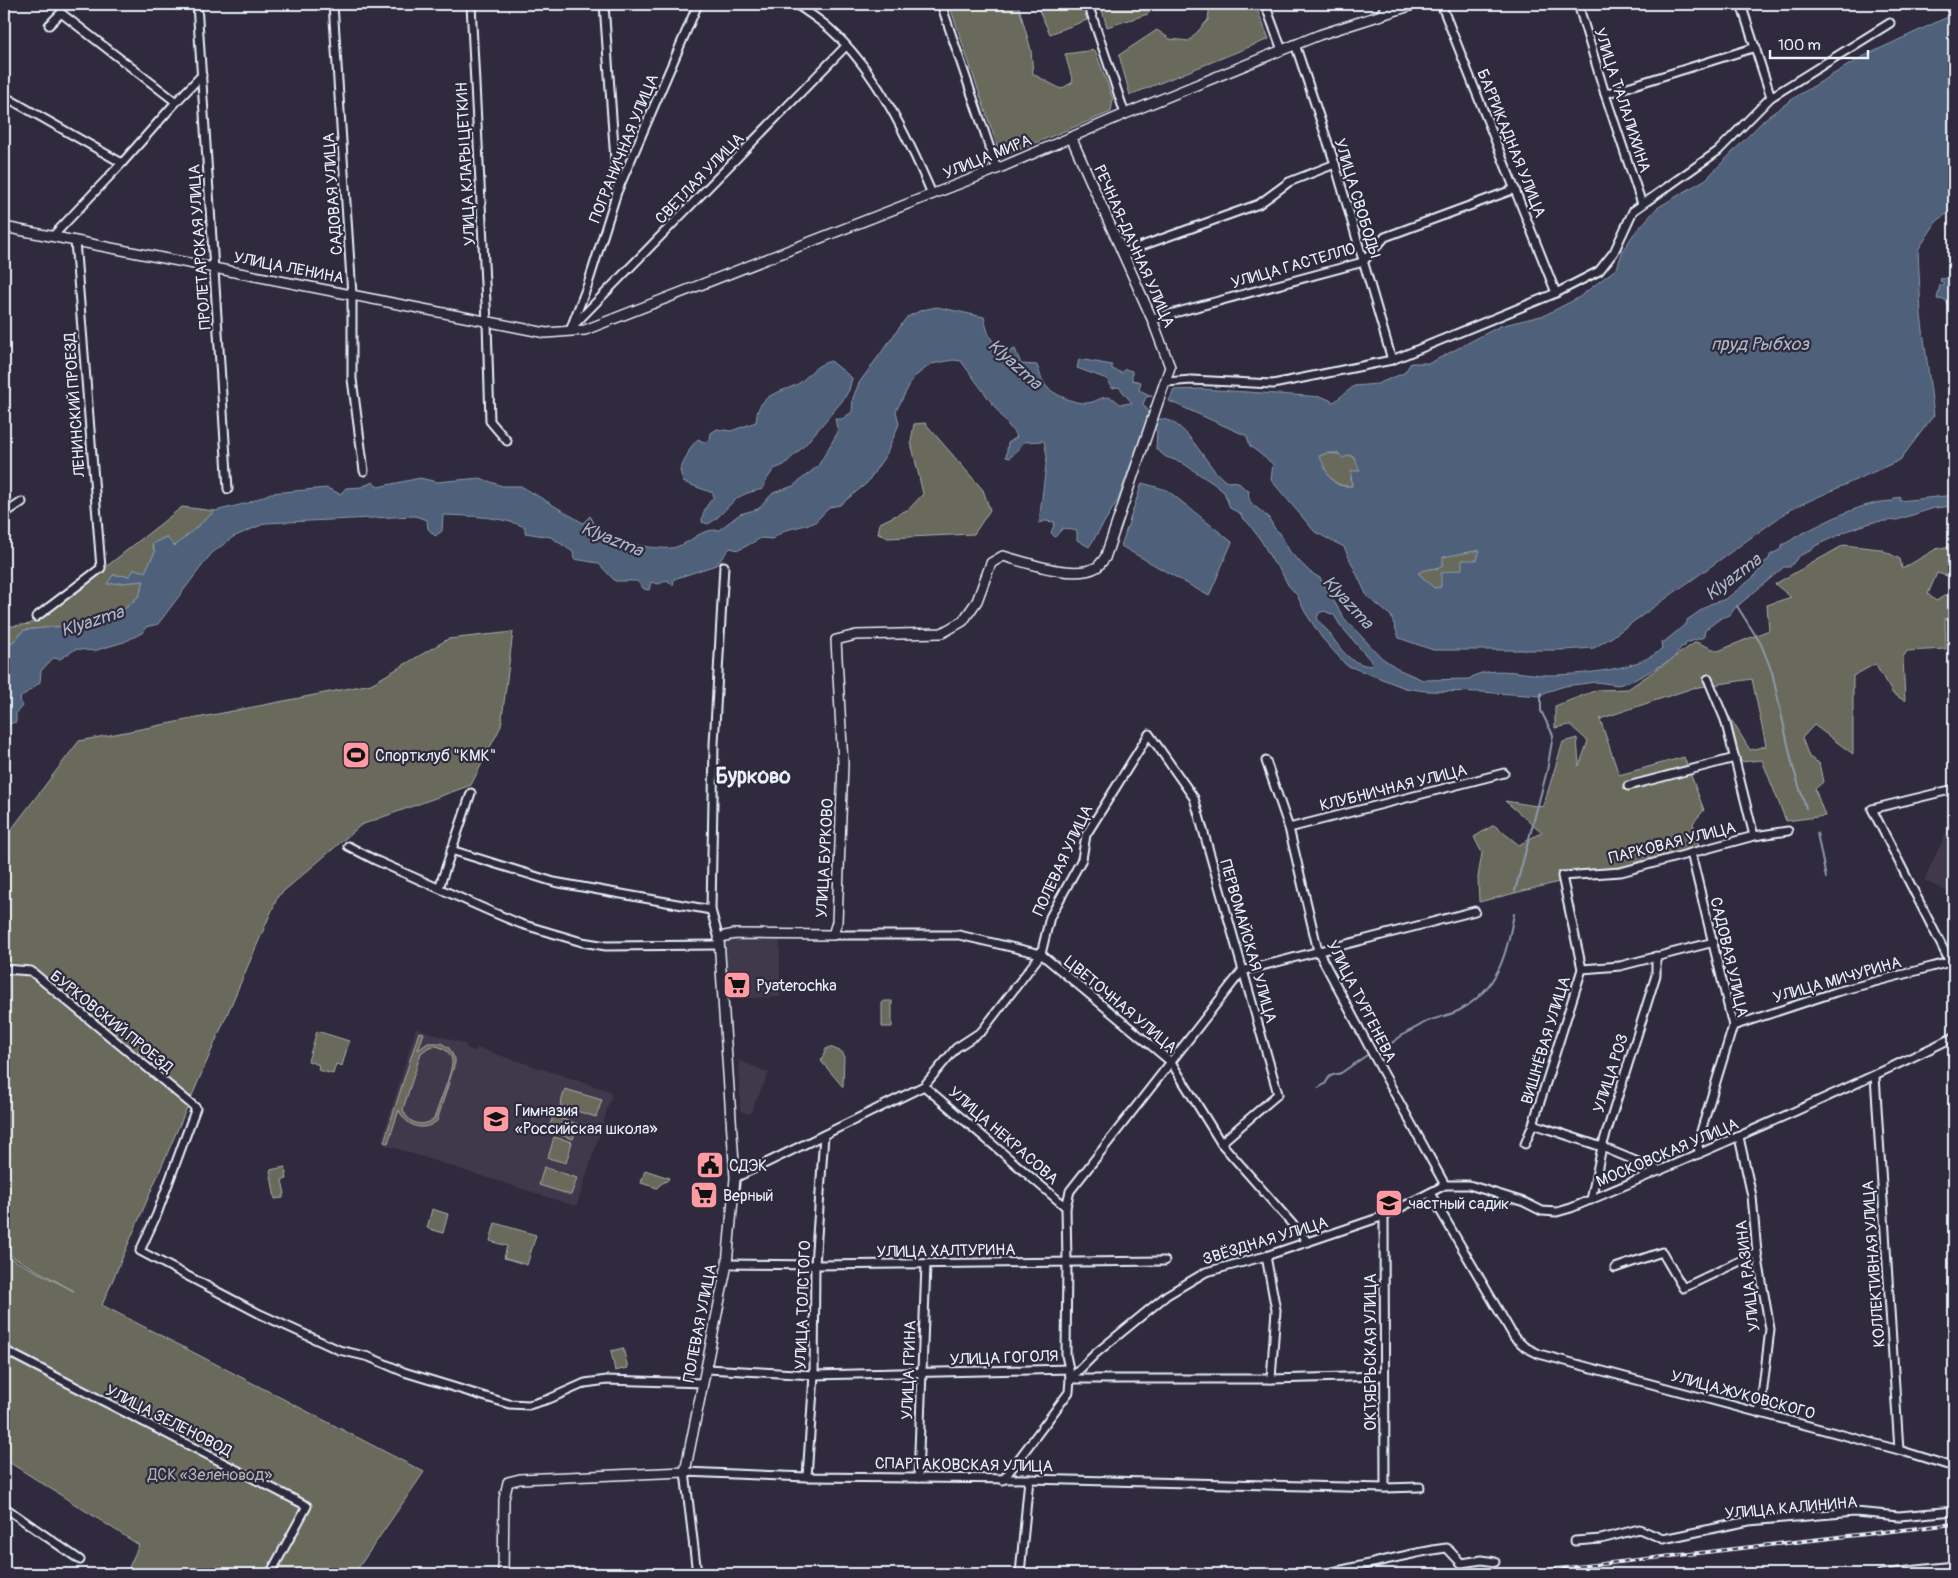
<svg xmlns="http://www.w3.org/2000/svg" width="1958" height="1578" viewBox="0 0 1958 1578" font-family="Pangolin,sans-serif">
	<rect width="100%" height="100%" fill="#2f2a3d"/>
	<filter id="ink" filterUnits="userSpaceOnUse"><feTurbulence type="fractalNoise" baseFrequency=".02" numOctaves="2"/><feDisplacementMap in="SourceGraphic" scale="10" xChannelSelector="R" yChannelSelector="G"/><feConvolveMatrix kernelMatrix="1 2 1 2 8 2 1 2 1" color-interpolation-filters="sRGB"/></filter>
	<g filter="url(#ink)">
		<!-- built -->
		<g fill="#40374c">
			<polygon points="1954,816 1954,896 1924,880"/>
			<polygon points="780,936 780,997 729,999 725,937"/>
			<polygon points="416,1028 465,1044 468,1049 474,1051 478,1048 610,1091 611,1098 577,1205 575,1206 385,1145 382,1140"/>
			<polygon points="739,1060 769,1073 750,1114 740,1111"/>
		</g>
		<!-- green -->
		<g fill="#696a5c" stroke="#a8aeaa" fill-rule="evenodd">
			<polygon points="949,4 1018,4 1031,50 1033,74 1061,89 1073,82 1065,54 1095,50 1113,99 1111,112 1001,157"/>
			<polygon points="1036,4 1082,4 1087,20 1050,34"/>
			<polygon points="1100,4 1158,4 1148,14 1107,27"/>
			<polygon points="1210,4 1255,4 1269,39 1130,95 1119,55 1157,30 1170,39 1189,41 1208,20"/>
			<polygon points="925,423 983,490 990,510 974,534 888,538 878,533 880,523 909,509 923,494 911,442 914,424"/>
			<path d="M1327,453L1350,455L1355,458L1360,471L1351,477L1352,486C1332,488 1325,472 1318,456Z"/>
			<polygon points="182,507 215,511 175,546 166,537 152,544 155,552 145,572 130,576 113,575 108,584 144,581 139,596 119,614 114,612 95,623 24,630 13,642 4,647 4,627 30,624 107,566"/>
			<polygon points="1844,545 1880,549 1900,559 1902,569 1936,549 1954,545 1954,578 1937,573 1928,594 1936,601 1954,590 1954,624 1945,618 1946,649 1907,651 1903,657 1905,701 1893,694 1875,664 1853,676 1853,754 1814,725 1802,738 1809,757 1819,763 1823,782 1815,789 1825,816 1786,821 1762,760 1741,762 1729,716 1750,750 1766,746 1752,679 1693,688 1600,719 1619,775 1684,757 1704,810 1693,823 1699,847 1479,902 1478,877 1482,853 1474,837 1494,825 1519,845 1542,832 1505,801 1543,807 1563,742 1577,738 1579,766 1588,741 1570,725 1555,728 1555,706 1597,690 1628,689 1696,642 1718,651 1769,630 1767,605 1791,597 1775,584"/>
			<polygon points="1481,549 1477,560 1441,587 1434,588 1418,573 1425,569 1439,568 1443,557"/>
			<polygon points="513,632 501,726 471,785 361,825 278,896 102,1305 424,1472 354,1574 126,1574 139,1545 4,1459 4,1255 74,1291 4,1252 4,839 79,741 371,684 448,639"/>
			<polygon points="885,1001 892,1001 892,1027 882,1027 882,1003"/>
			<polygon points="317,1031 349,1041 342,1066 336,1064 333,1074 318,1070 319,1065 308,1061"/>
			<path d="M419,1032L424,1033L418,1050L428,1043H441L449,1048L455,1059V1063L437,1121C422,1133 406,1126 399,1110L388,1143L384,1142ZM436,1046C444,1048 452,1053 452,1062C452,1073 438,1106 434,1119C422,1128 408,1124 403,1109L421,1053L429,1047Z"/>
			<polygon points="830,1047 842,1052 844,1055 843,1087 821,1061 826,1049"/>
			<polygon points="565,1089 602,1100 596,1117 560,1106"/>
			<polygon points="553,1116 578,1124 573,1139 548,1131"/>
			<polygon points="554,1137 572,1142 566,1163 548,1158"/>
			<polygon points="285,1167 287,1179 282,1180 285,1194 283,1195 283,1198 275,1199 270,1170"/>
			<polygon points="544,1167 577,1178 571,1195 539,1185"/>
			<polygon points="645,1170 669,1178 668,1180 661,1184 657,1188 641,1183"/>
			<polygon points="432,1209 448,1214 443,1233 427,1228"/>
			<polygon points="495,1223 536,1235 527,1265 504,1258 507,1246 490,1241"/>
			<polygon points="623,1348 628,1368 615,1371 611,1351"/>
		</g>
		<!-- water -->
		<g fill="#4f607a" stroke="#8c9aac" fill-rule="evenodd">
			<path d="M1954,14V208L1936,222L1918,250L1921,315L1934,415L1900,460L1791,509L1612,637L1594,648L1565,650H1433L1399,638L1391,616L1367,596L1344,547L1315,532L1271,480L1273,464L1250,446L1247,436L1169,401L1174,390L1201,389L1323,397L1334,402L1354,386L1377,384L1404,373L1411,363H1430L1500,326L1545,315L1578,298L1617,268L1623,250L1633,235L1657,208L1706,179L1766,118L1797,96L1862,57ZM1327,453H1338L1343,458L1350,455L1355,458L1360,471H1351L1352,486C1328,489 1328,470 1319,456ZM1480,550L1477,560H1462V569L1441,573V587L1434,588L1418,573C1426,568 1435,570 1443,565V557Z"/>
			<polygon points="1954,253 1954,313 1949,308 1946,300 1937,299 1940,285 1944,286 1944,283 1940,281 1941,278 1943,279 1947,277"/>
			<path d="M937,307L984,317C988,335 990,343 1008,352L1015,349L1021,364L1037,365C1039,371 1042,381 1046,386C1052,394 1076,404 1085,403C1100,403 1105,389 1120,404L1132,403L1119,387L1112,388L1107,379L1077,368L1079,359L1112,365V369L1122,373L1125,369L1132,371V380L1141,382L1139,390L1152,396L1146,397L1143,404L1152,416L1144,427L1118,500L1089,547L1077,540V531L1063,528L1055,537L1051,533L1055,522L1045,521L1039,523L1047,456L1044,441L1024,442L1010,458L1006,457L1008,443L1017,437L961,361L953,360L931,364L913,378L896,411L899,424L887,453L867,483L840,505L830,507L814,523L786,530L772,539L761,538L739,550L730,548L716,565L674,579L673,586L667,580L659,584L651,582L649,590L644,589L637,581H615L598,563L574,559L573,552L551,537L525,533V527C500,516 469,516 443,515L442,531L435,536L428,529L427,520L415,516L266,523L233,537L211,554L158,624L146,627L142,633L124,642L94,651L76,649L60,659L53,658L41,671L40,682L20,698L22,706L16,713V722L9,724L4,752V647L13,642L24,630L95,623L114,612L119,614L139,596L144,581L107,584L113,575L130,576L134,569L145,572L155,552L152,544L166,537L175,546L215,511L248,503L271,493L327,488L340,494L346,488L361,487L373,482L378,487L420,478L437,482L480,478L502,486H521L583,523L590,516C593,520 595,526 598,530C608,541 661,552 676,547C693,542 698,529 719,530L740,514L758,509L773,493L793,486L818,466L838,432L835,419H842L852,412L853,398L859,383L907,317L922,310Z"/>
			<path d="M831,361L852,378L849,390L843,400L804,446L784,465L774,469L767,479L763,489C756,491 747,492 741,496C727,504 722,517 708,524L702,522C702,512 707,504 714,497L713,493L683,482L680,470L691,447L698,439L704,442L710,440L711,433L717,429L731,431L756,422C757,413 757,408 764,401C770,393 786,390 796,385C810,377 811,366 831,361Z"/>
			<path d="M1158,419C1186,417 1203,463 1224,480C1229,484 1233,480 1238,482L1245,489L1249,491C1246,505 1259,507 1266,516L1267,515L1275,529L1280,533L1290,552L1310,572L1320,578L1344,618L1382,658L1400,670L1423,680L1469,679C1489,664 1524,675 1548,675C1578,675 1642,670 1662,648L1661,642H1664L1687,623V620L1710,604L1726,599L1754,577L1756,573L1763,568L1762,564L1769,559L1770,555L1781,549V545C1789,543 1794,537 1801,534C1830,520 1861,502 1893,501L1895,498L1901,497L1900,501L1954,495V506L1934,508L1897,520L1874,522L1849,530L1815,546L1812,550L1799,556L1790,567H1784L1734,609L1730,615L1721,618L1705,630L1704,637L1686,643L1685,646L1681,647L1673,659L1634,680L1618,685L1596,682L1565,686L1546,692L1541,696L1481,692L1425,691L1405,688L1346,665L1322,638L1305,612L1297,595L1288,585L1281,571L1273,562L1262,542L1249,524L1242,517L1241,514L1230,508L1224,492L1214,484L1181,462L1166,457L1156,449L1157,431L1154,429ZM1324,611L1334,615L1340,625L1371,661L1372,666C1347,664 1340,647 1327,630C1323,626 1320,623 1317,618L1319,613Z"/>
			<polygon points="1142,483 1167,490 1232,542 1209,596 1121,546"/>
		</g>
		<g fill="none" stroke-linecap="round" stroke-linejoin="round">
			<!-- stream -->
			<g stroke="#8c9aac" stroke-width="2">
				<polyline points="1737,606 1761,644 1772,672 1793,767 1806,808"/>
				<polyline points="1817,833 1826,878"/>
				<polyline points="1515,891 1547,771 1553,735 1541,711 1541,693"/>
				<path d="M1375,1051C1387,1048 1394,1041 1404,1034C1411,1030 1418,1027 1424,1023C1436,1017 1449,1016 1460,1010C1499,988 1506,955 1514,914"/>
				<polyline points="1318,1088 1325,1084 1330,1076 1341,1073 1370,1053"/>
			</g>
			<!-- minor casing -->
			<g stroke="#e8f1f8" stroke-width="11">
				<g id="minor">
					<polyline points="197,4 228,489"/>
					<polyline points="333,4 352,295 352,379 364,471"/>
					<polyline points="471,4 487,323 490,421 507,441"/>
					<polyline points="604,4 617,189"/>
					<path d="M796,4C807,12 819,19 830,29C876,70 908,138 932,194"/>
					<polyline points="941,4 997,169"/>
					<polyline points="1088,4 1125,114"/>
					<polyline points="1265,4 1282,50"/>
					<polyline points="1441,4 1556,293"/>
					<polyline points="1578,4 1605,94 1642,204"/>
					<polyline points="1741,4 1771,97"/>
					<polyline points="1381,14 1386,4"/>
					<polyline points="49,25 61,13 176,102"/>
					<polyline points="1295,44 1335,164 1392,360"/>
					<polyline points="1605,94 1756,47"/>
					<polyline points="4,96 122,163"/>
					<polyline points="53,236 122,163 176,102 202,75"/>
					<polyline points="1122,253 1259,204 1289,182 1335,164"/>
					<polyline points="1152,319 1363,262 1385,237 1515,189"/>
					<polyline points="572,325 588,284 617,192 698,4"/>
					<polyline points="571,328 846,46"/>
					<polyline points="1166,382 1191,380 1273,384 1392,360 1556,293 1599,271 1614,252 1633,211 1718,151 1771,97 1890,23"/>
					<polyline points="4,514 22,502"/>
					<polyline points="36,617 101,568 75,241"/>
					<polyline points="1708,679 1725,720 1754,836"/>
					<polyline points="1266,761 1289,828 1318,951 1374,1056 1445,1185"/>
					<polyline points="1628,786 1735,758"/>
					<polyline points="1954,789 1872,809 1954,970"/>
					<polyline points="1289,828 1504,773"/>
					<polyline points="348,846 375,860 492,912 521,924 582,942 606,946 719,945"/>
					<polyline points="451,850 554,882 711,910"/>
					<polyline points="1691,853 1733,1026 1698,1141 1699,1154"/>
					<polyline points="439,888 471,793"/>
					<polyline points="833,935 959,935 1041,954 1171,1062 1221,1143 1308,1242"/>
					<polyline points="719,939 711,910 714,744 724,566"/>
					<polyline points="4,969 31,971 196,1108 157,1214 140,1251 260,1314 339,1350 369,1357 404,1372 509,1404 529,1405 549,1399 585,1383 607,1380 703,1383"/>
					<polyline points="1582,969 1620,966 1714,942"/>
					<polyline points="1242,971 1475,911"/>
					<polyline points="1733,1026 1836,992 1950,962"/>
					<polyline points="1875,1076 1899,1450"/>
					<polyline points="924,1086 1066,1207"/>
					<polyline points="1533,1124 1602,1147 1660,1171"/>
					<polyline points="1739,1137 1752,1196 1757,1253 1770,1329 1760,1413"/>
					<polyline points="1525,1144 1533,1124 1582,969 1562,876 1621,872 1754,836 1788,831"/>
					<polyline points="735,1178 924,1086 956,1048 982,1031 1041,954 1050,917 1082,859 1086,835 1149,734 1194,798 1278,1094 1221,1143"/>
					<polyline points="1430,1193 1514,1337 1525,1347 1539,1354 1899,1450 1954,1467"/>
					<polyline points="1591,1200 1602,1147 1656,975 1656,956"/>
					<polyline points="1384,1216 1385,1488"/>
					<polyline points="1266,1256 1276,1310 1271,1379"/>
					<polyline points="727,1264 815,1265 1165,1261"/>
					<polyline points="1615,1268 1662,1252 1683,1288 1757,1253"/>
					<polyline points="4,1350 307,1506 270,1574"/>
					<polyline points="707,1369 814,1375 1069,1369 1070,1379 1271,1379 1384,1376"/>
					<polyline points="1069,1369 1066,1355 1067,1263 1066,1207 1070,1191 1242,971"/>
					<polyline points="807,1477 814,1375 815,1265 824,1135"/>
					<polyline points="918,1478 926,1264"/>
					<path d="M1003,1480L1069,1392L1070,1379L1095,1354L1167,1295L1206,1272L1266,1256L1384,1216L1445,1185H1469L1524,1202L1542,1211L1557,1212L1571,1208C1700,1154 1828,1099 1954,1037"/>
					<polyline points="4,1507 80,1560"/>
					<polyline points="1575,1541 1601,1539 1639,1529 1663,1539 1749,1521 1855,1512 1899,1516 1954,1511"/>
					<polyline points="697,1574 685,1472 807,1477 1029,1479 1385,1488 1420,1487"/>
					<polyline points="1020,1574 1029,1479"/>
					<path d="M1319,1574C1362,1568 1404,1553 1447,1548L1461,1563L1482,1560L1495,1562"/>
					<polyline points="1881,1574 1954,1566"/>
				</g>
			</g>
			<!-- tertiary casing -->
			<g stroke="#e8f1f8" stroke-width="12">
				<g id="tertiary">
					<polyline points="4,227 546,333 585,330 997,169 1125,114 1319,35 1416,4"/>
					<path d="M503,1574L504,1499L508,1482L520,1479L685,1472L727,1264L735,1178L719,939L725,936L735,934L833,935L837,922L843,764L836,640L856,635L942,633L963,621L977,601L991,563L1003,556C1028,563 1074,580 1097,567C1100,565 1102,561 1105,558L1170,367L1152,319L1071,137"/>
				</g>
			</g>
			<!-- minor -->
			<use href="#minor" stroke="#2f2a3d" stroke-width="7"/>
			<!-- tertiary -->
			<use href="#tertiary" stroke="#2f2a3d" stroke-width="9"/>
			<!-- rail casing -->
			<g stroke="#e8f1f8" stroke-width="4">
				<polyline id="rail" points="1513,1574 1954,1524"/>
			</g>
			<!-- rail -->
			<use href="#rail" stroke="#2f2a3d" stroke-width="2" stroke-dasharray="5.5" stroke-linecap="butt"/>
		</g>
	</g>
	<!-- icons -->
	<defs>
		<g id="stadium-square" transform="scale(1.4375)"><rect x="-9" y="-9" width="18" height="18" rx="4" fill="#ff9aa2" stroke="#2f2a3d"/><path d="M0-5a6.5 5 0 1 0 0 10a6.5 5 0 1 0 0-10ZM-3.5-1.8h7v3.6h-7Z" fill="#111"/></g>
		<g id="supermarket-square" transform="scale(1.4375)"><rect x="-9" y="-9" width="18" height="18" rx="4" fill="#ff9aa2" stroke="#2f2a3d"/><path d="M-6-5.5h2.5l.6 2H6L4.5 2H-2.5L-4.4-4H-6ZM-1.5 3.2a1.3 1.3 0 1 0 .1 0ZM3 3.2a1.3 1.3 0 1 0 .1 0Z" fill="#111"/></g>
		<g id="school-square" transform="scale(1.4375)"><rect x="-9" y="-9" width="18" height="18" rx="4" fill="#ff9aa2" stroke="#2f2a3d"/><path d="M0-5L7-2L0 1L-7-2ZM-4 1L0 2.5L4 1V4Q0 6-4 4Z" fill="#111"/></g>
		<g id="civic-square" transform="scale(1.4375)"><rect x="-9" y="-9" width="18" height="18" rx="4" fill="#ff9aa2" stroke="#2f2a3d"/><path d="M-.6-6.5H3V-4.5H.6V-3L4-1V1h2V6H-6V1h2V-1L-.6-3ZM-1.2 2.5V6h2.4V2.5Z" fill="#111"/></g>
	</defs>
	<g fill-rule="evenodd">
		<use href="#stadium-square" x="356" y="755"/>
		<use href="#supermarket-square" x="737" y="985"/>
		<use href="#school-square" x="496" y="1119"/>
		<use href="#civic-square" x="710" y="1165"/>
		<use href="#supermarket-square" x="704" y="1195"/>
		<use href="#school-square" x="1389" y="1203"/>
	</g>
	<g text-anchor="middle" stroke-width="4.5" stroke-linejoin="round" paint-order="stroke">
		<!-- street labels -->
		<g font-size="16" fill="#e8f1f8" stroke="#2f2a3d">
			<text transform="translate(1623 100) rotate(72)" y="6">УЛИЦА ТАЛАЛИХИНА</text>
			<text transform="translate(1512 143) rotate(68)" y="6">БАРРИКАДНАЯ УЛИЦА</text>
			<text transform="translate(623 148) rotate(-68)" y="6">ПОГРАНИЧНАЯ УЛИЦА</text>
			<text transform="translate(987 156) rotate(-22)" y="6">УЛИЦА МИРА</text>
			<text transform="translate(465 164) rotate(-93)" y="6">УЛИЦА КЛАРЫ ЦЕТКИН</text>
			<text transform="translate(699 178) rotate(-46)" y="6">СВЕТЛАЯ УЛИЦА</text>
			<text transform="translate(332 194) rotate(-94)" y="6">САДОВАЯ УЛИЦА</text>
			<text transform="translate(1358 198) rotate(73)" y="6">УЛИЦА СВОБОДЫ</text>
			<text transform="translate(1135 246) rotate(66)" y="6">РЕЧНАЯ-ДАЧНАЯ УЛИЦА</text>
			<text transform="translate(199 247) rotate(-94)" y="6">ПРОЛЕТАРСКАЯ УЛИЦА</text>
			<text transform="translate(1293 265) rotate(-16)" y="6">УЛИЦА ГАСТЕЛЛО</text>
			<text transform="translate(289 267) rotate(11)" y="6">УЛИЦА ЛЕНИНА</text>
			<text transform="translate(74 405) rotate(-94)" y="6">ЛЕНИНСКИЙ ПРОЕЗД</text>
			<text transform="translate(1393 787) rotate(-14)" y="6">КЛУБНИЧНАЯ УЛИЦА</text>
			<text transform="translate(1672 842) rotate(-14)" y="6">ПАРКОВАЯ УЛИЦА</text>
			<text transform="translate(824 858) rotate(-87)" y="6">УЛИЦА БУРКОВО</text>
			<text transform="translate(1062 860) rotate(-65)" y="6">ПОЛЕВАЯ УЛИЦА</text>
			<text transform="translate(1249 941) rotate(74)" y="6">ПЕРВОМАЙСКАЯ УЛИЦА</text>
			<text transform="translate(1730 957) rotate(77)" y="6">САДОВАЯ УЛИЦА</text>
			<text transform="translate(1837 979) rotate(-16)" y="6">УЛИЦА МИЧУРИНА</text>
			<text transform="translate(1362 1001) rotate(63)" y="6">УЛИЦА ТУРГЕНЕВА</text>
			<text transform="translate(1121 1004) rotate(40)" y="6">ЦВЕТОЧНАЯ УЛИЦА</text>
			<text transform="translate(112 1021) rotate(39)" y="6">БУРКОВСКИЙ ПРОЕЗД</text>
			<text transform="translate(1545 1040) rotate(-73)" y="6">ВИШНЁВАЯ УЛИЦА</text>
			<text transform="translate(1610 1073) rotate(-72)" y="6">УЛИЦА РОЗ</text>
			<text transform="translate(1004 1135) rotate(41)" y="6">УЛИЦА НЕКРАСОВА</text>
			<text transform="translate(1667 1152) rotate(-23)" y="6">МОСКОВСКАЯ УЛИЦА</text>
			<text transform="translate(1265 1240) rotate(-17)" y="6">ЗВЁЗДНАЯ УЛИЦА</text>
			<text transform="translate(946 1250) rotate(-1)" y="6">УЛИЦА ХАЛТУРИНА</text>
			<text transform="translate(1873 1264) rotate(-94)" y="6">КОЛЛЕКТИВНАЯ УЛИЦА</text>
			<text transform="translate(1747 1276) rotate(-97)" y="6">УЛИЦА РАЗИНА</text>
			<text transform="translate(802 1305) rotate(-88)" y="6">УЛИЦА ТОЛСТОГО</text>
			<text transform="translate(699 1323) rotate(-79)" y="6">ПОЛЕВАЯ УЛИЦА</text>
			<text transform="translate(1370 1352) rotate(-90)" y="6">ОКТЯБРЬСКАЯ УЛИЦА</text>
			<text transform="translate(1004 1357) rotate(-2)" y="6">УЛИЦА ГОГОЛЯ</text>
			<text transform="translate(908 1370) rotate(-88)" y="6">УЛИЦА ГРИНА</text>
			<text transform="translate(1743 1394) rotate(15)" y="6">УЛИЦА ЖУКОВСКОГО</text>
			<text transform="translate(169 1420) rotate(27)" y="6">УЛИЦА ЗЕЛЕНОВОД</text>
			<text transform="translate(964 1464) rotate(1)" y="6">СПАРТАКОВСКАЯ УЛИЦА</text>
			<text transform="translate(1791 1507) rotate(-5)" y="6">УЛИЦА КАЛИНИНА</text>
		</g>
		<!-- poi labels -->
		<g font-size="16" fill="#e8f1f8" stroke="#2f2a3d" text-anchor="start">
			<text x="375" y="761">Спортклуб "КМК"</text>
			<text x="756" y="991">Pyaterochka</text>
			<text x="515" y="1116">Гимназия<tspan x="515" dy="18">«Российская школа»</tspan></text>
			<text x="729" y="1171">СДЭК</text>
			<text x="723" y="1201">Верный</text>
			<text x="1408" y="1209">частный садик</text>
		</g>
		<!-- park labels -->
		<g font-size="16" fill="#afb4b2" stroke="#2f2a3d">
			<text x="210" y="1480">ДСК «Зеленовод»</text>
		</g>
		<!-- water labels -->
		<g font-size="18" font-style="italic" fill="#abb7c6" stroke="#2f2a3d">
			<text x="1760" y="350">пруд Рыбхоз</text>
			<text transform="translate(1015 364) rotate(42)" y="6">Klyazma</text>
			<text transform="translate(612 539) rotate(22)" y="6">Klyazma</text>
			<text transform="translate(1733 577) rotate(-37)" y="6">Klyazma</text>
			<text transform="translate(1348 602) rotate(47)" y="6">Klyazma</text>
			<text transform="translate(92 621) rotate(-18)" y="6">Klyazma</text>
		</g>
		<!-- district labels -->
		<g font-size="21" font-weight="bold" fill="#e8f1f8" stroke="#2f2a3d">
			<text x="753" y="783">Бурково</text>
		</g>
	</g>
	<!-- margin -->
	<rect width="1958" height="1578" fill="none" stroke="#2f2a3d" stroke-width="20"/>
	<rect x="10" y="10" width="1938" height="1558" fill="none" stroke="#e8f1f8" stroke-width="2" filter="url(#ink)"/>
	<!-- scale -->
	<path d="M1770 50v8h98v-8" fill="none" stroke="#e8f1f8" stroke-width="2.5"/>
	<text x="1778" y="50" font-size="15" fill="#e8f1f8" stroke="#2f2a3d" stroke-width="4" paint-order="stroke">100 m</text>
</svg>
